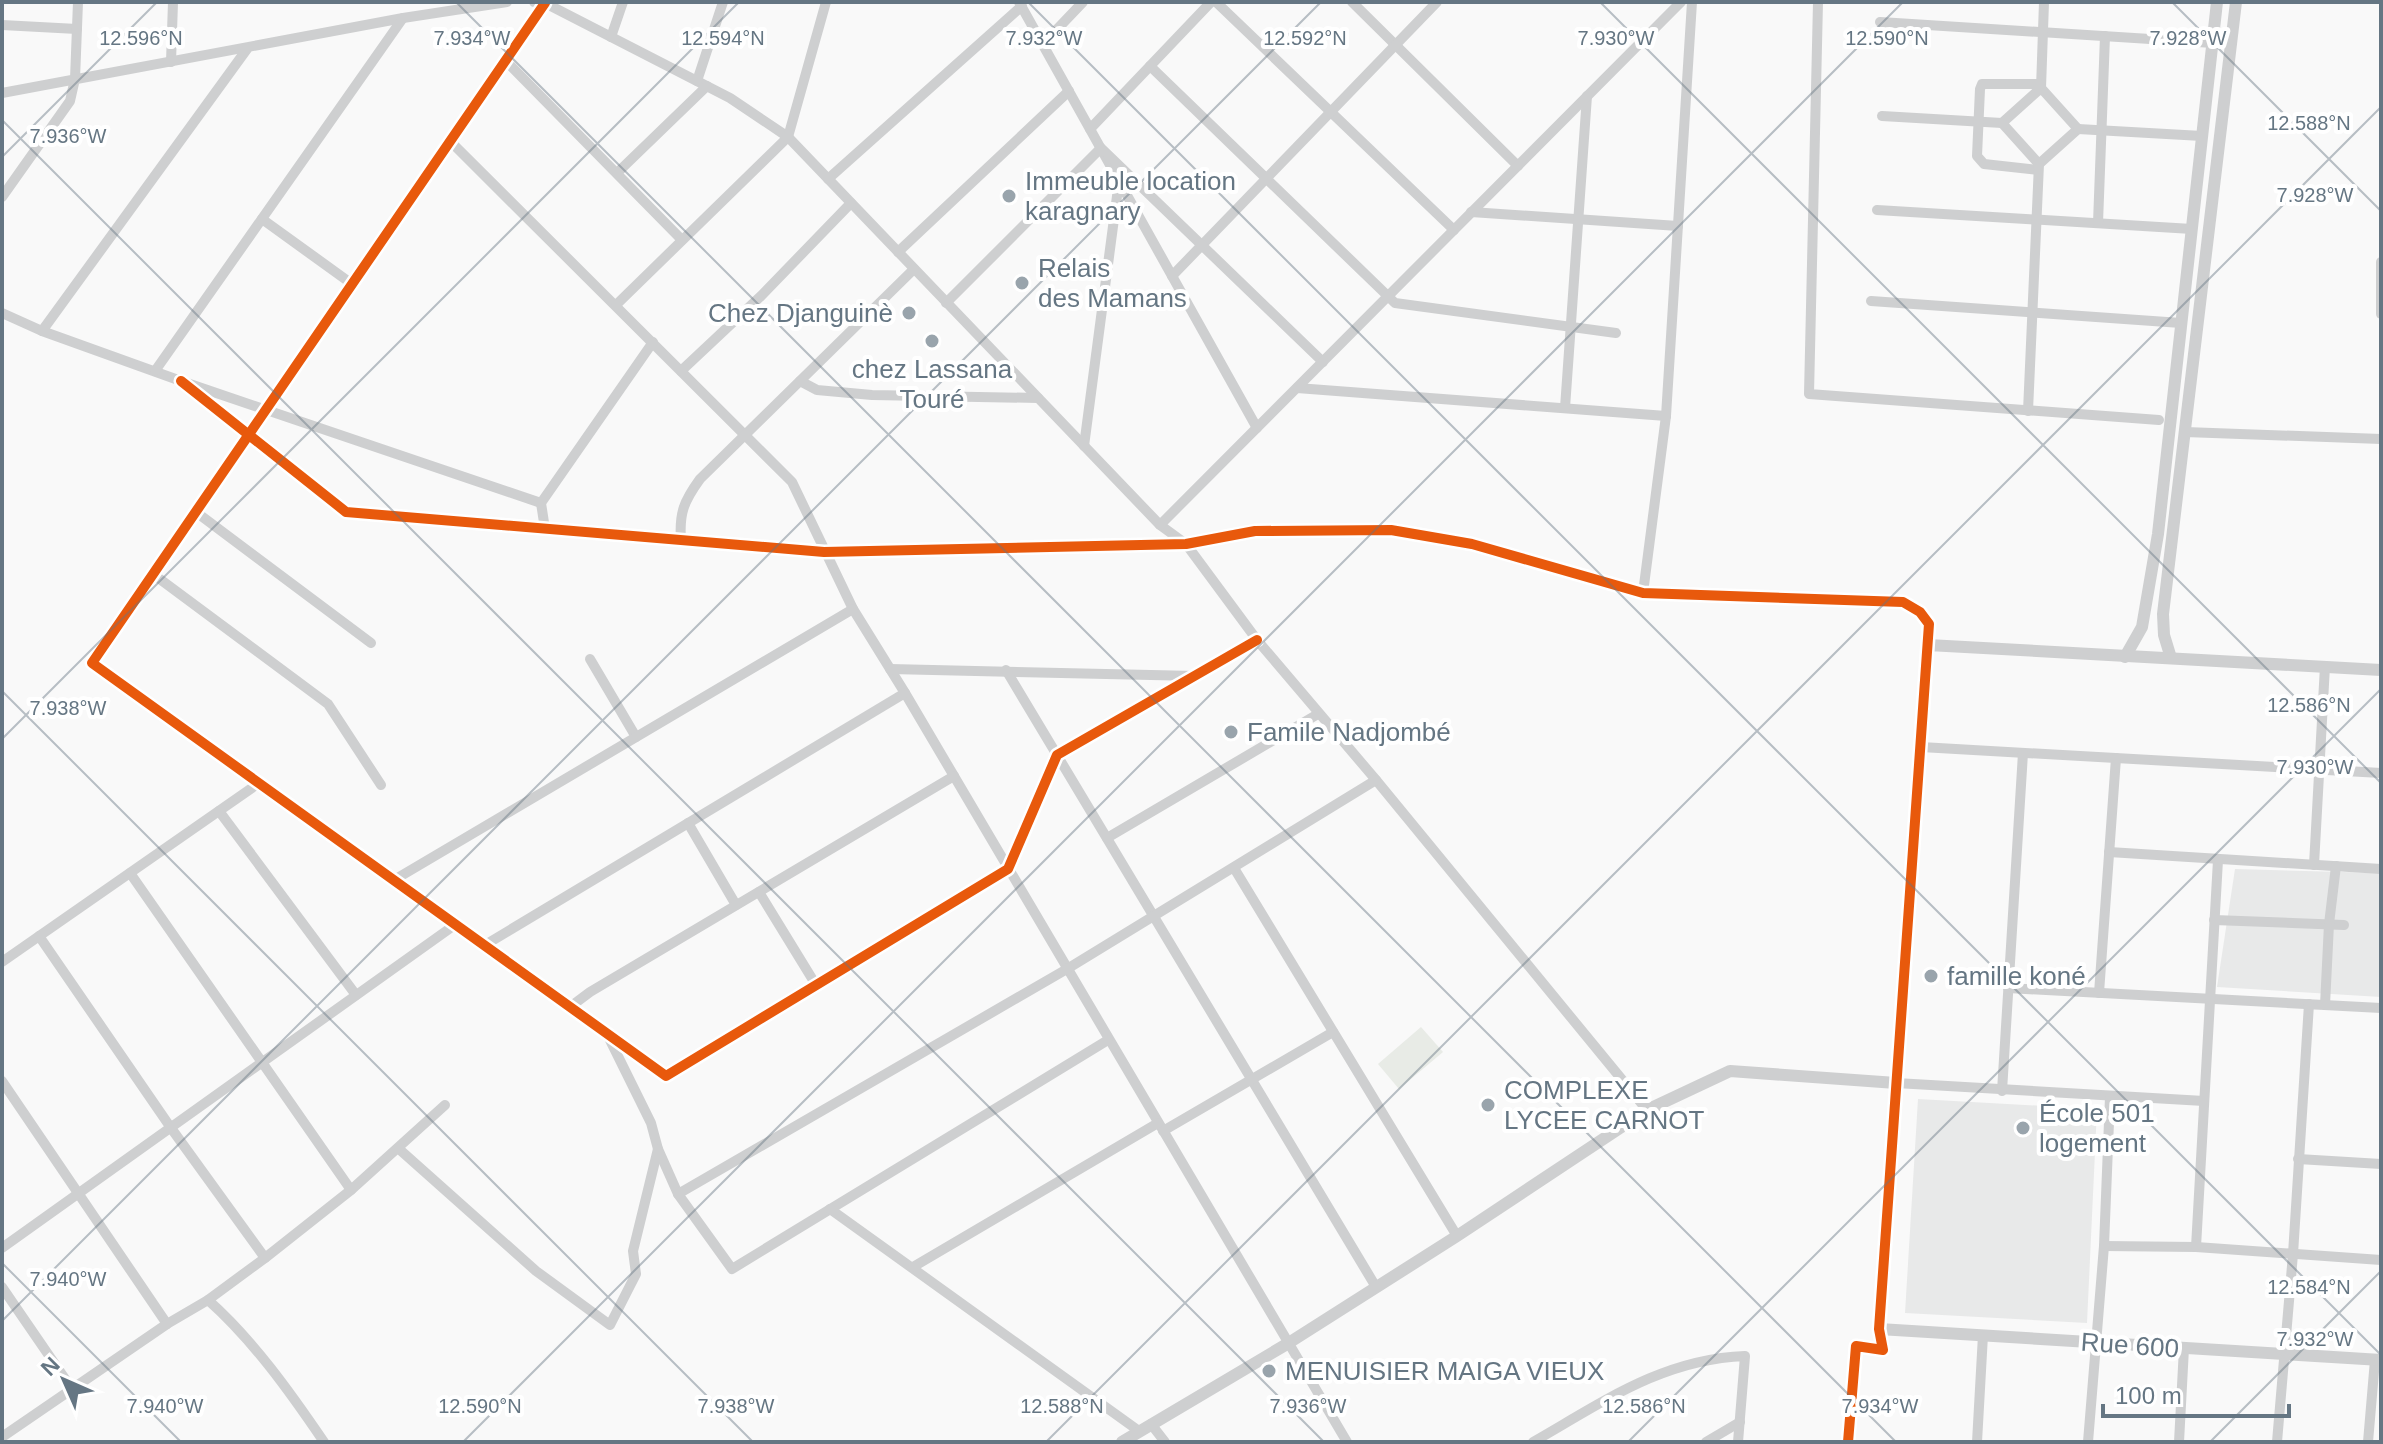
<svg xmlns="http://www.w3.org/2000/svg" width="2383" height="1444" viewBox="0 0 2383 1444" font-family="Arial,sans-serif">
	<rect width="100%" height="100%" fill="#f9f9f9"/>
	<!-- built -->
	<g fill="#e8e9e9">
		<polygon points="2235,869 2381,873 2381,997 2217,987"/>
		<polygon points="1918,1099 2097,1109 2087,1323 1905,1313"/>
	</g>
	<!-- green -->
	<polygon fill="#e8ebe6" points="1421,1027 1443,1052 1399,1089 1378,1064"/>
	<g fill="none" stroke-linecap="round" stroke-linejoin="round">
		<!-- minor -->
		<g stroke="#cecfd0" stroke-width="10">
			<polyline points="534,2 545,3 730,98 788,137 1160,525 1186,544 1257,640 1376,780 1647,1110"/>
			<polyline points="1019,2 1257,428"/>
			<polyline points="1216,2 1454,230"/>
			<polyline points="1352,2 1518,166"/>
			<polyline points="1818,2 1809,394 2159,420"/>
			<polyline points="545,3 92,663 666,1076 1008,869 1057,755 1257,640"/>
			<polyline points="1880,22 2213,43"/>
			<polyline points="2,25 77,29"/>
			<polyline points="611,37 623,2"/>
			<polyline points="1043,44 1083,2"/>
			<polyline points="506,61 682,240"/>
			<polyline points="171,62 173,2"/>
			<polyline points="1150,66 1395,303 1616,333"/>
			<polyline points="697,81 723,2"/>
			<polyline points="2041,88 2002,123 2039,164 2078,129 2041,88 2044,2"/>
			<polyline points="2,93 403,18 507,2"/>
			<polyline points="1882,116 2002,123"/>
			<polyline points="1090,129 1211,2"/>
			<polyline points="2078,129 2202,136"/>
			<polyline points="450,141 792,482 853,609 905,693 1347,1442"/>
			<polyline points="2038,170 1984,164 1977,156 1980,89 1982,84 2041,84"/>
			<polyline points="617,173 707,86"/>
			<polyline points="828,179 1022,6"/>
			<polyline points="2,197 70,101 75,79 78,2"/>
			<polyline points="1877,210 2192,229"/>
			<polyline points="1471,212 1678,226"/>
			<polyline points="262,219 352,284"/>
			<polyline points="2098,223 2105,36"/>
			<polyline points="898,252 1069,91"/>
			<polyline points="2381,262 2381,314"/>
			<polyline points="1172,276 1437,2"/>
			<polyline points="1871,301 2181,323"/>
			<polyline points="946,303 1101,148 1323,362"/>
			<polyline points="616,305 788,137 826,2"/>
			<polyline points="2,313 42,331 181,381 541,503"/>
			<polyline points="42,331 247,49"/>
			<polyline points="155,371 403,18"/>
			<polyline points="681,371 761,296 851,203"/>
			<polyline points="181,381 346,512 824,552 1186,544 1255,531 1391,530 1472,544 1643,593 1903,602 1920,612 1929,624 1928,645"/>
			<polyline points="800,381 817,390 872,395 1038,398"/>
			<polyline points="1297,388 1666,416"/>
			<polyline points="1565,408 1587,96"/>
			<polyline points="2028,411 2039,164"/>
			<polyline points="2185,432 2381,439"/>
			<polyline points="1084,446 1119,181"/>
			<polyline points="196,512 371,643"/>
			<polyline points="1160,525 1681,2"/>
			<polyline points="545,529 541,503 653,342"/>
			<path d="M681,540C679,513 684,501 700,479L914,269"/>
			<polyline points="153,574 328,704 381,785"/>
			<polyline points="1643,593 1666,416 1692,2"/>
			<polyline points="590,659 636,737"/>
			<polyline points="890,669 1196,676"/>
			<polyline points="1006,670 1376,1287"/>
			<polyline points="1921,747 2381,773"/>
			<polyline points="219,811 356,995"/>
			<polyline points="688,823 736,905"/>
			<polyline points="1107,838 1318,714"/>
			<polyline points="2109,852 2381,869"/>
			<polyline points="2314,865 2325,666"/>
			<polyline points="1234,868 1457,1236"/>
			<polyline points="130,873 351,1190"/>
			<polyline points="394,880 853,609"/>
			<polyline points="759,892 816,985"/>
			<polyline points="2214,920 2344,925"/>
			<polyline points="39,936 171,1128 265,1258"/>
			<polyline points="485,945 905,693"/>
			<polyline points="2,962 259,783"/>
			<polyline points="2008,988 2381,1008"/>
			<polyline points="2099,993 2116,758"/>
			<polyline points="2325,1005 2329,924 2336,866"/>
			<polyline points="570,1007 590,992 954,776"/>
			<polyline points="607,1034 651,1123 658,1149 678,1194 732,1269 1108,1040"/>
			<polyline points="2,1081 167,1324"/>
			<polyline points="1896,1083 2204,1101"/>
			<polyline points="2002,1091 2023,753"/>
			<polyline points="1163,1131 1333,1032"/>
			<polyline points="399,1149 536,1271 610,1325 636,1274 633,1251 658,1149"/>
			<polyline points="2298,1159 2381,1164"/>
			<polyline points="678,1194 1067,969 1376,780"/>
			<polyline points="830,1209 1139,1431"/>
			<polyline points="2104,1246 2196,1247 2381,1260"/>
			<polyline points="2196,1247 2218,860"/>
			<polyline points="2,1248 456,924"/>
			<polyline points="913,1267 1158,1123"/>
			<polyline points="2,1287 72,1389"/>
			<path d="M208,1300C253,1340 290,1392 324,1442"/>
			<polyline points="1151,1424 1165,1442"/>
			<polyline points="2,1437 167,1324 208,1300 265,1258 351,1190 445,1105"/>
			<path d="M1533,1442C1603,1402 1663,1359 1745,1356L1738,1442"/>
			<polyline points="1706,1442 1740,1422"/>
			<polyline points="1848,1442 1856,1346 1883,1350 1879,1329"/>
			<polyline points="1977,1442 1983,1335"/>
			<polyline points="2088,1442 2104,1246 2110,1097"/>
			<polyline points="2179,1442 2184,1348"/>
			<polyline points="2277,1442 2293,1254 2309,1004"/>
			<polyline points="2368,1442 2375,1360"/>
		</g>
		<!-- tertiary -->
		<g stroke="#cecfd0" stroke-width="12">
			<polyline points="2125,657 2142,627 2158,534 2217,2"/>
			<polyline points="2171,658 2164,635 2163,614 2236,2"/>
			<polyline points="2381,670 1928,645 1879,1329 2381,1360"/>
			<polyline points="1122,1442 1287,1344 1457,1236 1647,1110 1730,1071 1896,1083"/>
		</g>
		<!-- cycleway casing -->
		<g stroke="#fff" stroke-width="15">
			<g id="cycleway">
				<polyline points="545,3 92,663 666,1076 1008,869 1057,755 1257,640"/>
				<polyline points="181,381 346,512 824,552 1186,544 1255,531 1391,530 1472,544 1643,593 1903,602 1920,612 1929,624 1879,1329 1883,1350 1856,1346 1848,1442"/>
			</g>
		</g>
		<!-- cycleway -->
		<use href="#cycleway" stroke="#e8590c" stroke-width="10"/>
	</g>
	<!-- ticks -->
	<path fill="none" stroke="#657683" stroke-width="2" stroke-opacity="0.45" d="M456,2L1896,1442M1028,2L2381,1355M1600,2L2381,783M2172,2L2381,211M2,120L1324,1442M2,157L157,2M2,691L753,1442M2,739L739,2M2,1263L181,1442M2,1321L1321,2M463,1442L1903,2M1046,1442L2381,107M1628,1442L2381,689M2210,1442L2381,1271"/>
	<!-- markers -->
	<g fill="#99a4ac" stroke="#fff" stroke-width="3">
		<circle cx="1009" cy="196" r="8"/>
		<circle cx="1022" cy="283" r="8"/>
		<circle cx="909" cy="313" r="8"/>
		<circle cx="932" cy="341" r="8"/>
		<circle cx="1231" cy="732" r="8"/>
		<circle cx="1931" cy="976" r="8"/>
		<circle cx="1488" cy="1105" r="8"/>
		<circle cx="2023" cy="1128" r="8"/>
		<circle cx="1269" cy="1371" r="8"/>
	</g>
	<g text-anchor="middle" stroke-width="8" stroke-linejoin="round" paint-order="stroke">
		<!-- poi labels -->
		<g font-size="26" fill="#657683" stroke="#fff" text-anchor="start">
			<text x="1025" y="190">Immeuble location<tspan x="1025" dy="30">karagnary</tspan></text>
			<text x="1038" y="277">Relais<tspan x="1038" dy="30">des Mamans</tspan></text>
			<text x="893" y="322" text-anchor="end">Chez Djanguinè</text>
			<text x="932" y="378" text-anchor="middle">chez Lassana<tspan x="932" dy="30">Touré</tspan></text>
			<text x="1247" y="741">Famile Nadjombé</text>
			<text x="1947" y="985">famille koné</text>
			<text x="1504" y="1099">COMPLEXE<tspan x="1504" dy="30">LYCEE CARNOT</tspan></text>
			<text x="2039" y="1122">École 501<tspan x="2039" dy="30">logement</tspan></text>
			<text x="1285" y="1380">MENUISIER MAIGA VIEUX</text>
		</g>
		<!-- street labels -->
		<g font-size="26" fill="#657683" stroke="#fff">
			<text transform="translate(2130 1345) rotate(4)" y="9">Rue 600</text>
		</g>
	</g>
	<g font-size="20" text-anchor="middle" fill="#657683" stroke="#fff" stroke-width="8" stroke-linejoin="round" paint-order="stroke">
		<text x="472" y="45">7.934°W</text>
		<text x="723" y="45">12.594°N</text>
		<text x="1044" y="45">7.932°W</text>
		<text x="1305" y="45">12.592°N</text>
		<text x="1616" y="45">7.930°W</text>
		<text x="1887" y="45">12.590°N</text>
		<text x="2188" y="45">7.928°W</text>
		<text x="141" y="45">12.596°N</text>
		<text x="2309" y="130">12.588°N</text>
		<text x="68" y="143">7.936°W</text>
		<text x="2315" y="202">7.928°W</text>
		<text x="2309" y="712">12.586°N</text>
		<text x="68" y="715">7.938°W</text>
		<text x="2315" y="774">7.930°W</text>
		<text x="68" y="1286">7.940°W</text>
		<text x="2309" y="1294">12.584°N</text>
		<text x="2315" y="1346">7.932°W</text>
		<text x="480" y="1413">12.590°N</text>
		<text x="1062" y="1413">12.588°N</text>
		<text x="1644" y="1413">12.586°N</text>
		<text x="165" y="1413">7.940°W</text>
		<text x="736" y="1413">7.938°W</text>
		<text x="1308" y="1413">7.936°W</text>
		<text x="1880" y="1413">7.934°W</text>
	</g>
	<!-- border -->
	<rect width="2383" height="1444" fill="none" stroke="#657683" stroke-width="8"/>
	<!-- north arrow -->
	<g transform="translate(64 1380) rotate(315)" stroke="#ffffff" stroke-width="6" paint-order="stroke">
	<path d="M0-6L14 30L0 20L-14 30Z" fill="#657683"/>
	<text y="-12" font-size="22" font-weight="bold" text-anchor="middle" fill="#657683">N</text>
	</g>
	<!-- scale -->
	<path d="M2103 1404v12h186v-12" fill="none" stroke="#657683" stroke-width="4"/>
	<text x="2115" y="1404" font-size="24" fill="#657683" stroke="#ffffff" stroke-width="6" paint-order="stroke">100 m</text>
</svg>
